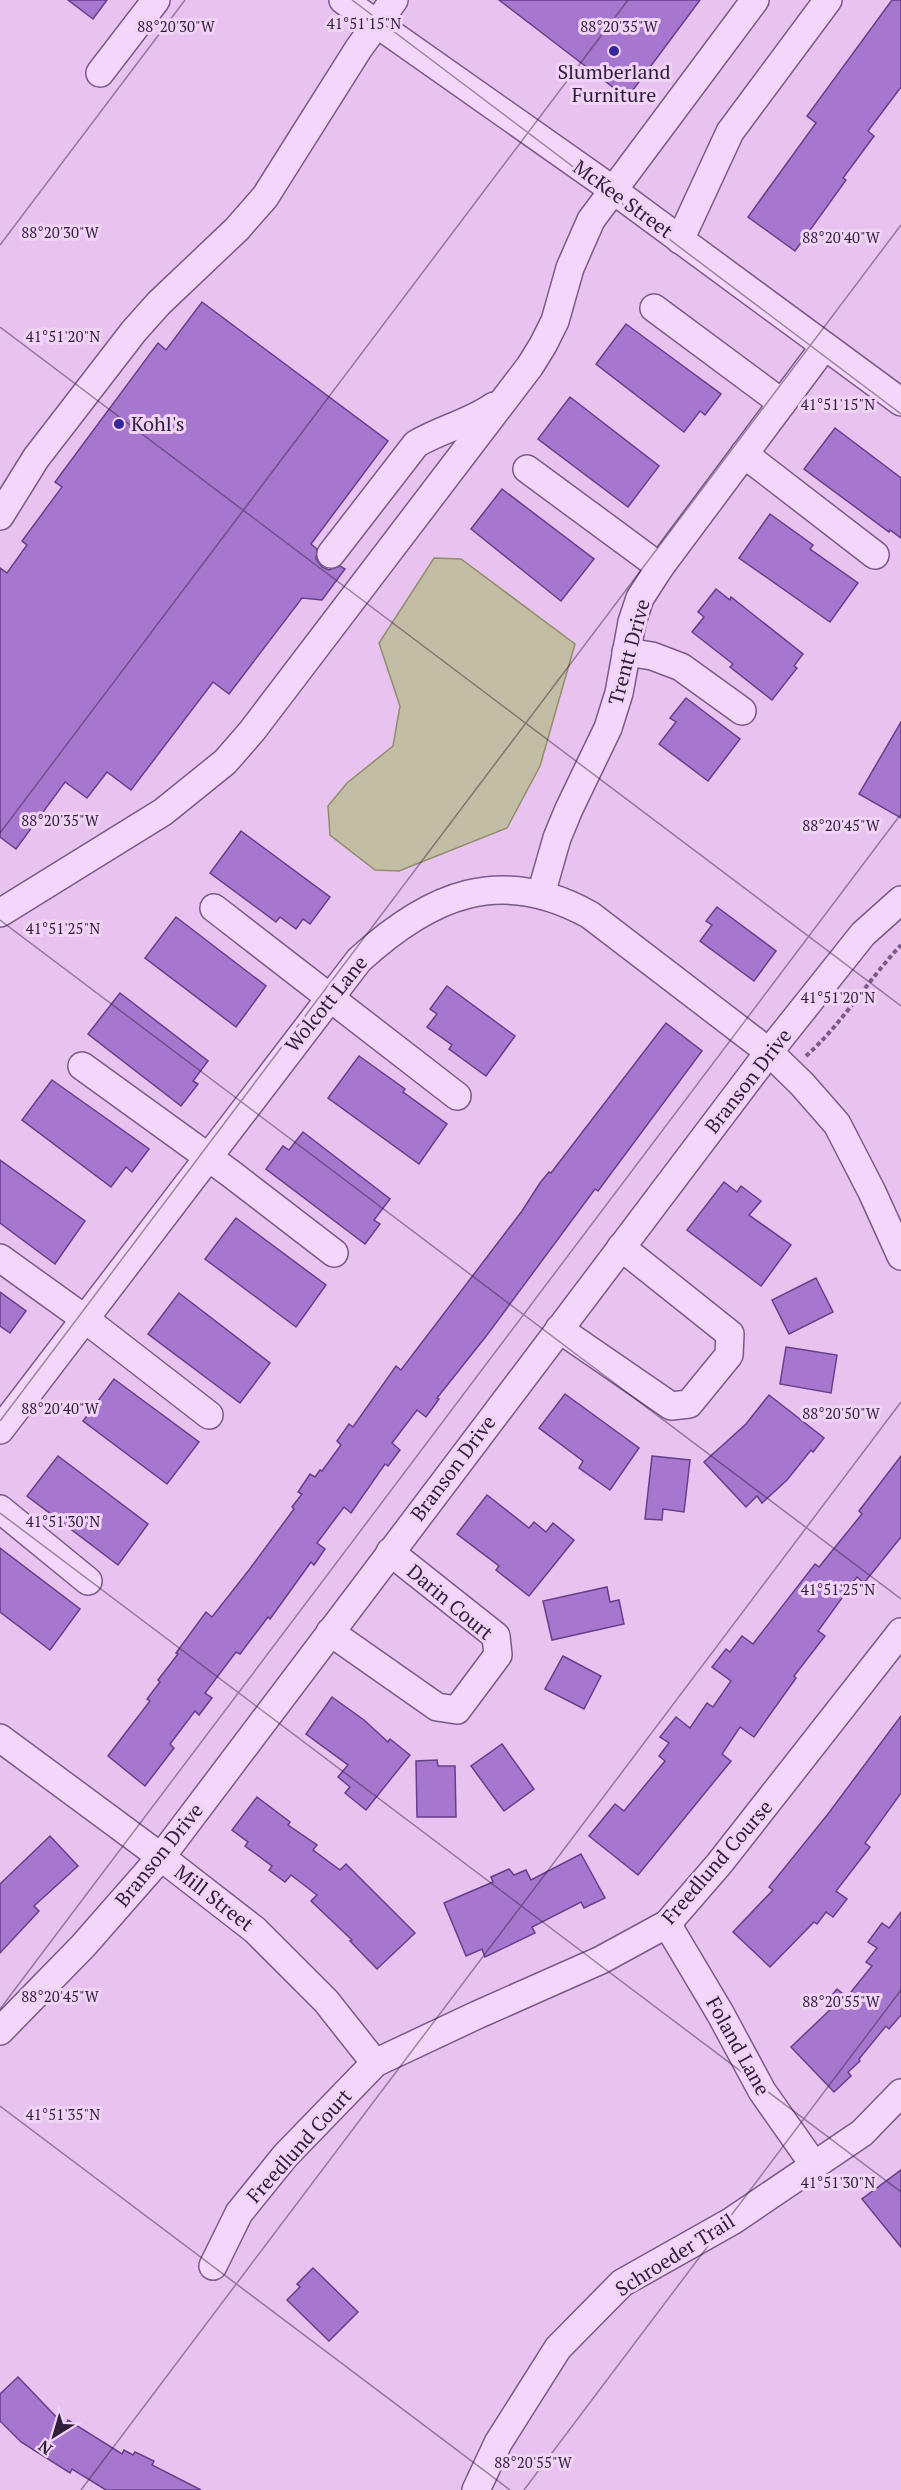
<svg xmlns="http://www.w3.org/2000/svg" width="901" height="2490" viewBox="0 0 901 2490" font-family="'PT Serif',serif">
	<rect width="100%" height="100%" fill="#e8c3f0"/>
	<!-- water -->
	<polygon fill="#c2bea5" stroke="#918d6b" stroke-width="1.5" points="434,558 461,559 575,644 540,766 507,828 399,871 375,870 330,835 328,806 347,783 393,746 400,706 379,643"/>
	<!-- building -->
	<g fill="#a777cf" stroke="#663e8b" stroke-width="1.5">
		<polygon points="68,0 107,0 93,19"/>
		<polygon points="499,0 700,0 627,98"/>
		<polygon points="892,0 901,0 901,87 868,131 874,136 843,178 846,180 795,251 748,217 816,123 807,116"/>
		<polygon points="202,302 388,441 311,544 317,549 316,559 322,567 329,570 340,566 345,569 322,600 302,598 229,694 213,682 131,790 107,772 87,798 65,782 16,849 0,837 0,568 7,573 27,545 22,541 62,487 55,482 158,343 166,350"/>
		<polygon points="626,324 721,394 705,415 700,411 684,432 596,364"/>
		<polygon points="570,397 659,466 628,507 538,439"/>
		<polygon points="835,428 901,478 901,538 890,530 889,532 804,469"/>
		<polygon points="502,489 594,559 561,601 471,529"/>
		<polygon points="770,514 813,545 810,549 858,583 830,622 739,558"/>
		<polygon points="716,589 730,600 731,597 803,654 794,666 797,668 772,700 730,667 733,664 692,632 704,617 698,612"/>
		<polygon points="686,698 740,739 708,781 659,744 676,722 670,718"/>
		<polygon points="901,722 901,818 859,794"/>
		<polygon points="241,831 330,897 310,924 303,919 296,929 280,917 276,922 210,873"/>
		<polygon points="717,907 776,951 754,981 700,941 712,925 706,921"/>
		<polygon points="176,917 266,986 236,1027 145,958"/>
		<polygon points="447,986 515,1036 486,1076 449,1049 452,1045 427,1027 437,1014 430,1009"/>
		<polygon points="120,993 208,1061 193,1081 198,1084 181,1106 88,1034"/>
		<polygon points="666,1023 702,1051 598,1191 595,1189 487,1335 437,1398 439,1399 426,1417 417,1410 392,1443 400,1450 388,1466 385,1464 351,1513 344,1507 317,1543 325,1549 314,1565 311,1562 270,1619 268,1617 240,1654 236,1652 205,1693 212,1698 199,1715 195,1711 170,1744 174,1748 145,1786 108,1756 150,1701 147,1699 160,1682 158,1680 178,1654 176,1653 206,1612 212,1617 249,1570 294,1509 292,1507 302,1494 298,1492 310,1474 315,1477 320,1470 322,1471 341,1445 337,1441 349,1424 353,1427 396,1366 401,1370 522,1211 540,1183 549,1172 551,1173"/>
		<polygon points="359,1056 405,1089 403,1092 447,1124 419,1164 328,1098"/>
		<polygon points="52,1080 149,1149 132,1172 126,1167 111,1187 22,1120"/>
		<polygon points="303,1132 390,1199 374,1220 380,1224 365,1244 266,1169 283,1146 289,1150"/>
		<polygon points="0,1160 85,1221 55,1264 0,1223"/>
		<polygon points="724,1182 737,1192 741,1186 761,1201 749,1215 791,1245 761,1286 687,1230"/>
		<polygon points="236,1218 326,1285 296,1327 205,1259"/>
		<polygon points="816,1278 833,1312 789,1334 772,1300"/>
		<polygon points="0,1292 26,1311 10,1333 0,1326"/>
		<polygon points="179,1293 270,1363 240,1403 148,1334"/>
		<polygon points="786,1347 837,1355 831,1393 780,1384"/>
		<polygon points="114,1379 199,1442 167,1484 83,1421"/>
		<polygon points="565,1394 639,1448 610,1490 579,1468 583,1461 539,1428"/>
		<polygon points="769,1395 824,1438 813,1452 811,1450 787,1480 762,1503 757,1496 746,1507 704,1462 746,1424"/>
		<polygon points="58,1456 148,1524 118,1565 27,1496"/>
		<polygon points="652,1456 690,1460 684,1512 663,1509 662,1520 645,1519"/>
		<polygon points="901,1456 901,1537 864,1583 857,1577 818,1631 825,1636 794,1676 796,1678 754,1737 740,1727 722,1754 731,1761 638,1875 589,1836 615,1804 624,1811 665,1761 659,1756 669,1743 660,1737 676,1717 690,1728 707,1703 713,1707 731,1681 712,1667 726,1649 730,1652 742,1636 753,1644 815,1564 819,1567 862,1514 859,1511"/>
		<polygon points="487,1495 529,1528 534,1522 546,1532 553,1523 574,1540 529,1596 496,1570 499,1566 457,1534"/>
		<polygon points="0,1548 80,1609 50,1650 0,1612"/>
		<polygon points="607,1587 610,1602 619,1600 624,1624 552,1640 543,1601"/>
		<polygon points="563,1656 601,1676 584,1709 545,1689"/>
		<polygon points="332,1697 364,1720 388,1742 390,1739 410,1755 366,1810 345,1793 350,1787 338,1777 348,1765 306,1734"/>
		<polygon points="901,1716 901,1793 865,1843 870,1847 836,1891 847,1899 833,1917 826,1912 817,1924 814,1922 770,1967 733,1932 773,1890 769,1887 828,1814"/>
		<polygon points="502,1744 534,1789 504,1811 471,1766"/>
		<polygon points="437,1760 438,1766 455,1766 456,1817 417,1817 416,1761"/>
		<polygon points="257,1797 290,1822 288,1825 317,1845 313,1850 340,1870 346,1864 415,1933 377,1969 350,1941 352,1940 311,1901 317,1895 291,1875 285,1882 269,1870 272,1866 245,1846 248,1842 232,1830"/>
		<polygon points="50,1836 78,1866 34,1906 39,1911 0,1953 0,1884"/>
		<polygon points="581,1854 605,1898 584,1908 581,1902 532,1927 535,1933 485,1957 482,1949 466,1956 444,1903 493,1882 491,1877 509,1869 514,1875 526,1870 531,1880"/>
		<polygon points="901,1912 901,2015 889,2029 886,2026 859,2059 860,2061 848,2072 851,2076 834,2092 791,2047 833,2007 827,2001 837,1989 847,1997 872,1966 866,1962 877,1948 868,1942 882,1923 889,1928"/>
		<polygon points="901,2170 901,2247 862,2199"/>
		<polygon points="313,2268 358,2312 329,2341 287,2300 300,2287 297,2284"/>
		<polygon points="18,2377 65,2426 68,2420 122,2454 124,2450 133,2455 135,2452 154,2461 152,2465 201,2490 106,2490 72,2469 70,2473 21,2442 0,2421 0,2394"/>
	</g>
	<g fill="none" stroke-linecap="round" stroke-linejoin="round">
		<!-- minor casing -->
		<g stroke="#7a598b" stroke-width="30">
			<g id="minor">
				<polyline points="343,0 613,190 901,402"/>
				<polyline points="100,73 156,0"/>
				<polyline points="680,240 730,132 828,0"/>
				<polyline points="654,308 782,403"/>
				<polyline points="744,454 875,555"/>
				<polyline points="527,469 660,567"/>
				<polyline points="0,516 36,458 134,331 159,303 237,229 265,197 359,48 394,0"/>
				<path d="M331,554L416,444C441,429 470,423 494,406"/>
				<polyline points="626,652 652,656 681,667 742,711"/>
				<polyline points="541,894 557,838 569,809 608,728 619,693 632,622 640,598 660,567 824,347"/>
				<polyline points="214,908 457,1096"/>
				<polyline points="0,913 163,812 225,762 252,731 530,366 543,345 555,321 570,268 591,220 755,0"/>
				<polyline points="82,1066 230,1173 334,1253"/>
				<polyline points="0,1258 85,1319 209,1415"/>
				<polyline points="559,1329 671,1406 689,1404 729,1355 730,1334 621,1247"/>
				<path d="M0,1430L359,960C430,895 500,865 590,915L769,1052L802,1084L837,1124L872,1192L901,1256"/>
				<polyline points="0,1509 88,1581"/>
				<polyline points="330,1632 437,1707 457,1710 498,1655 496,1636 390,1552"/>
				<polyline points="0,1738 161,1857 255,1930 326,2001 375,2063"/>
				<polyline points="667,1924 720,2013 762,2091 814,2165"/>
				<polyline points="0,2031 83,1946 161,1857 769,1052 863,934 901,900"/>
				<polyline points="213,2266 239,2213 285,2156 375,2063 477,2015 601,1960 667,1924 719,1864 901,1632"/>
				<polyline points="476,2490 498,2443 558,2348 622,2283 732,2221 862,2133 901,2093"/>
			</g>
		</g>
		<!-- path -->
		<path stroke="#7a598b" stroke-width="4" stroke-dasharray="4.5 3" stroke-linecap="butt" d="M806,1056C842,1024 868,980 901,945"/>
		<!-- minor -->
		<use href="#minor" stroke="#f4d6fa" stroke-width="27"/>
	</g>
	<!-- ticks -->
	<path fill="none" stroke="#2f1e3a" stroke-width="1.5" stroke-opacity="0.45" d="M352,0L901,414M0,245L185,0M0,327L901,1006M0,833L628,0M0,920L901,1599M0,1421L901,225M0,1513L901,2192M0,2009L901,814M0,2106L510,2490M81,2490L901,1402M524,2490L901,1990"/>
	<!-- markers -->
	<g fill="#35279c" stroke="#f1d3f7" stroke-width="2">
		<circle cx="614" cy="51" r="6"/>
		<circle cx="119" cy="424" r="6"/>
	</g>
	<g text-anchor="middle" stroke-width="6" stroke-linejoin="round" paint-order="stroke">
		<!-- poi labels -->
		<g font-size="20" fill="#2f1e3a" stroke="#f1d3f7">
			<text x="614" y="79">Slumberland<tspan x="614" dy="23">Furniture</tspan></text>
			<text x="131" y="431" text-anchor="start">Kohl's</text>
		</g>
		<!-- street labels -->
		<g font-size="20" fill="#2f1e3a" stroke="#f1d3f7">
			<text transform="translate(623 199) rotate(36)" y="7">McKee Street</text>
			<text transform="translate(629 652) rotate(-75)" y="7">Trentt Drive</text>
			<text transform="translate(326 1004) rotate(-51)" y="7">Wolcott Lane</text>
			<text transform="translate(748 1081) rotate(-52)" y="7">Branson Drive</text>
			<text transform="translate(453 1468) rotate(-53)" y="7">Branson Drive</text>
			<text transform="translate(450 1602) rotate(40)" y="7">Darin Court</text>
			<text transform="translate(159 1855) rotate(-51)" y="7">Branson Drive</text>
			<text transform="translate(717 1862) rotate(-49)" y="7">Freedlund Course</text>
			<text transform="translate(214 1898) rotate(38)" y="7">Mill Street</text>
			<text transform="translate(738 2046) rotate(61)" y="7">Foland Lane</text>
			<text transform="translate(299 2146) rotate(-48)" y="7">Freedlund Court</text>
			<text transform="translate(675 2255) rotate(-32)" y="7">Schroeder Trail</text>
		</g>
	</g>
	<g font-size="15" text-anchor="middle" fill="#2f1e3a" stroke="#f1d3f7" stroke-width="6" stroke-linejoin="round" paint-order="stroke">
		<text x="364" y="29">41°51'15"N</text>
		<text x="176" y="32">88°20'30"W</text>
		<text x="619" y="32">88°20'35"W</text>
		<text x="60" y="238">88°20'30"W</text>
		<text x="841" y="243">88°20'40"W</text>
		<text x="63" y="342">41°51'20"N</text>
		<text x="838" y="410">41°51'15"N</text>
		<text x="60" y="826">88°20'35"W</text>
		<text x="841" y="831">88°20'45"W</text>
		<text x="63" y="934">41°51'25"N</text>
		<text x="838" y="1003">41°51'20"N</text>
		<text x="60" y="1414">88°20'40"W</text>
		<text x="841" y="1419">88°20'50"W</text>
		<text x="63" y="1527">41°51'30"N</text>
		<text x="838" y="1595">41°51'25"N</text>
		<text x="60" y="2002">88°20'45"W</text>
		<text x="841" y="2007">88°20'55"W</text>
		<text x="63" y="2120">41°51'35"N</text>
		<text x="838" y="2188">41°51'30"N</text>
		<text x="533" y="2468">88°20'55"W</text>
	</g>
	<!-- north arrow -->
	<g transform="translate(54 2436) rotate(217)" stroke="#f1d3f7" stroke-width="4.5" paint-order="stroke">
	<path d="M0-4.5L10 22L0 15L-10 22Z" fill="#2f1e3a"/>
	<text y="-9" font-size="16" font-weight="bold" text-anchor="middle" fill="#2f1e3a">N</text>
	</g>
</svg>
